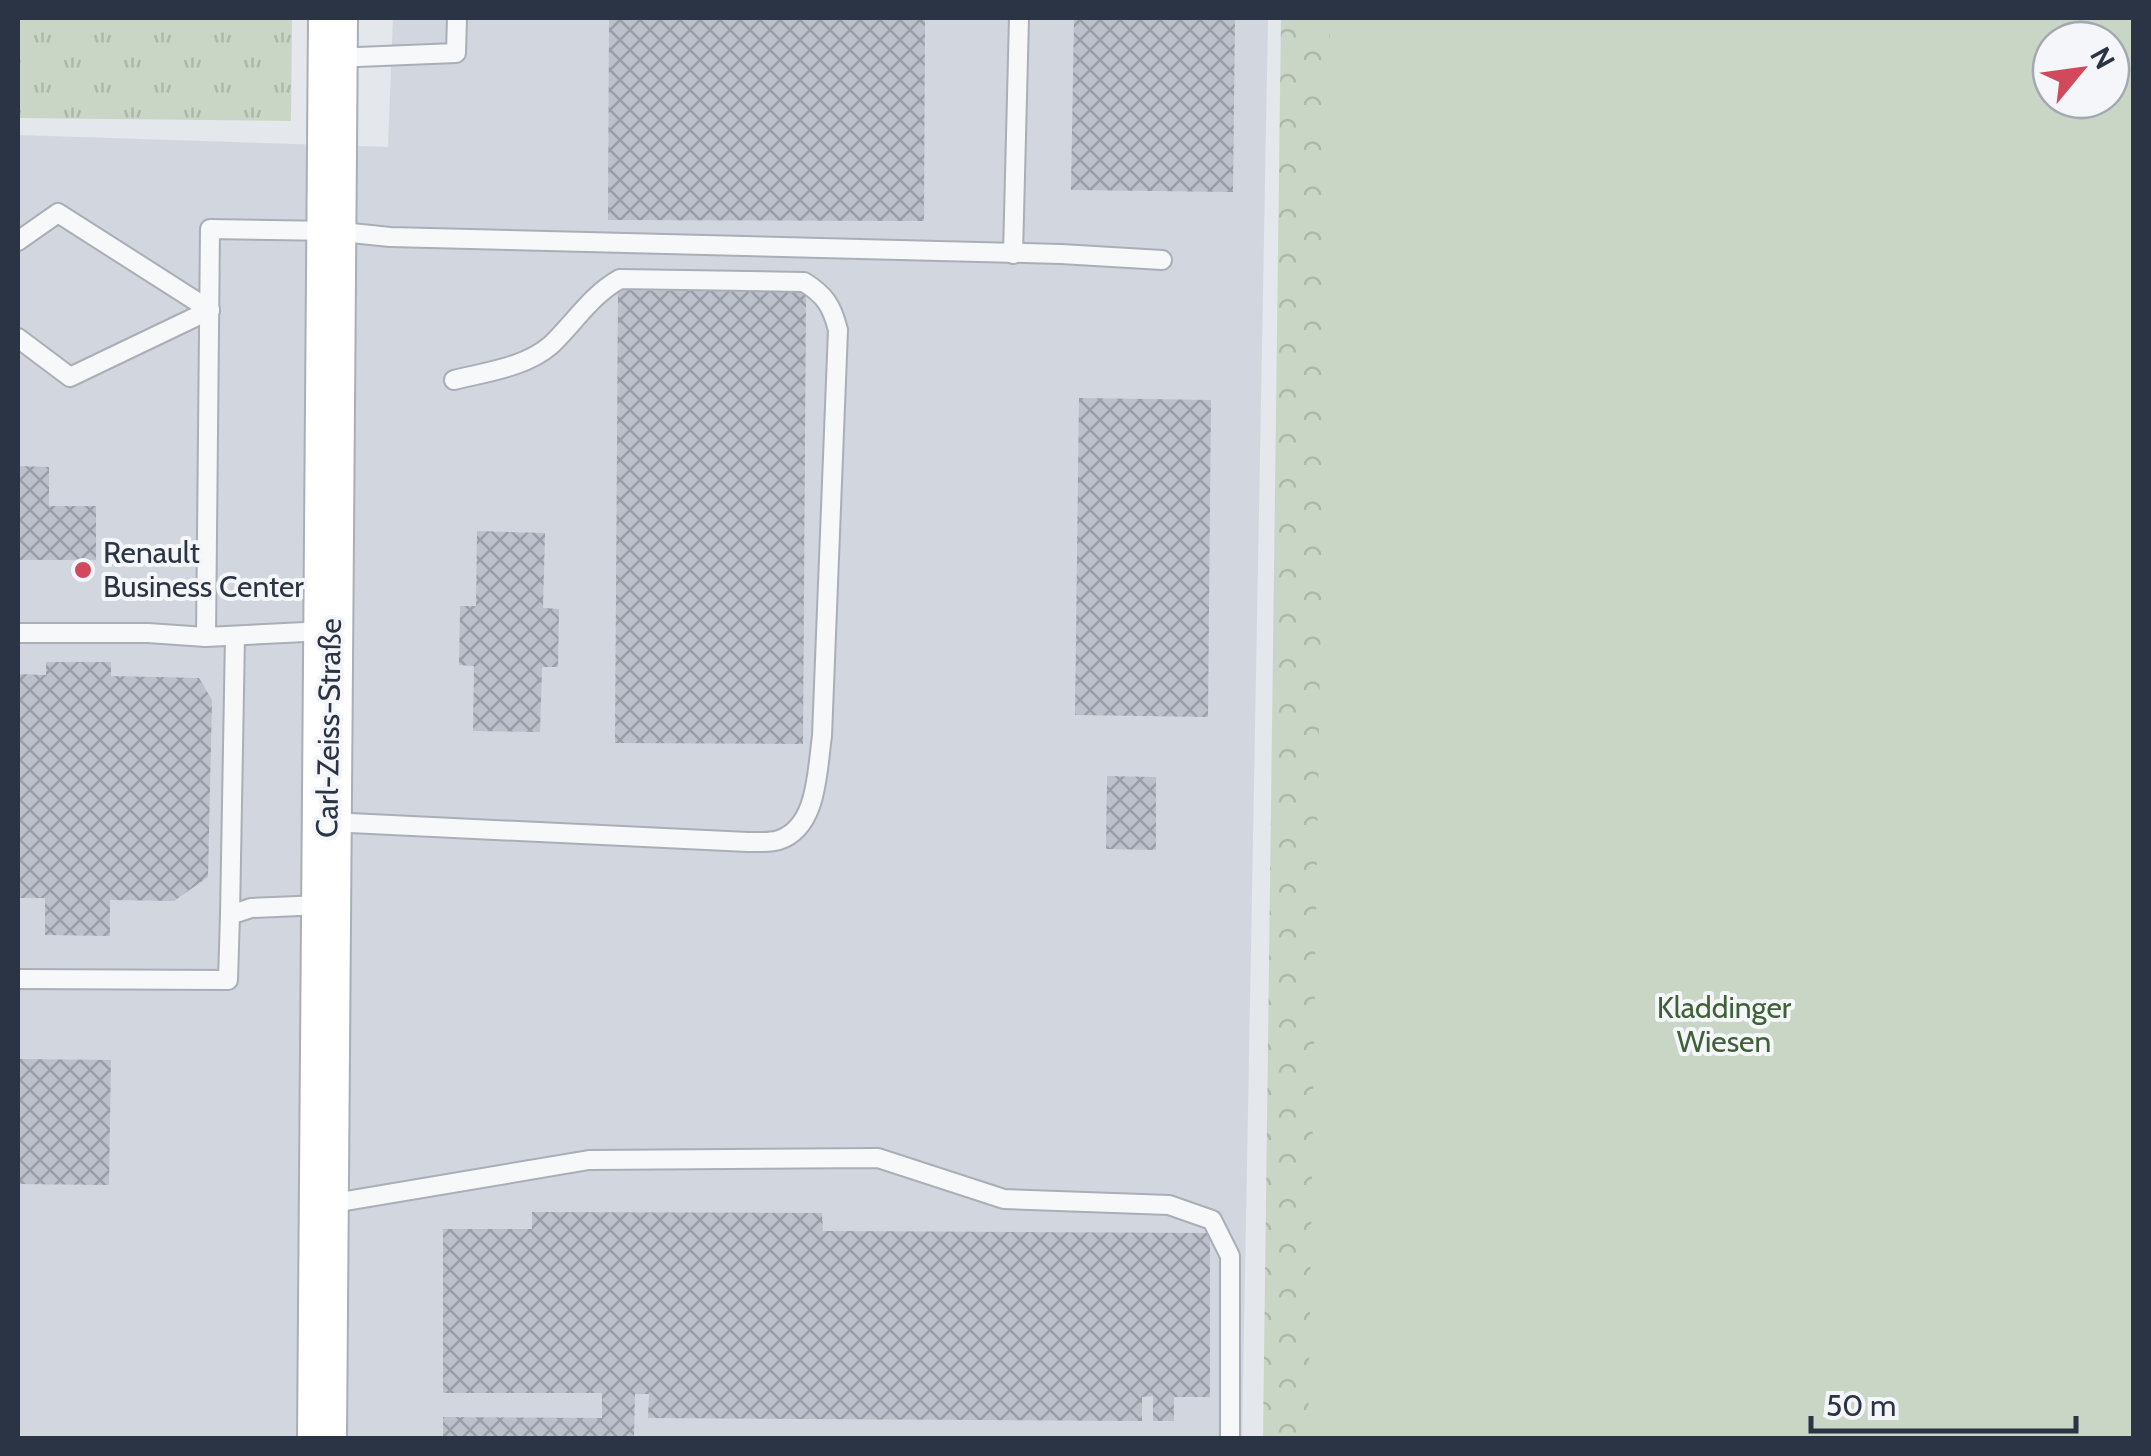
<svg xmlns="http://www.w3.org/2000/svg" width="2151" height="1456" viewBox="0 0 2151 1456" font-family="Cabin,sans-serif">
	<defs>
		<pattern id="grass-tufts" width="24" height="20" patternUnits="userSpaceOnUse" patternTransform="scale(2.5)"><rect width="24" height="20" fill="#c9d6c5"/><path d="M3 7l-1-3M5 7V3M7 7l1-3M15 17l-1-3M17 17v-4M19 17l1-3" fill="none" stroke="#adb8ab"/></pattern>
		<pattern id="forest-crowns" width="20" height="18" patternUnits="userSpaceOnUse" patternTransform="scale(2.5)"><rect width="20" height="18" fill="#c9d6c5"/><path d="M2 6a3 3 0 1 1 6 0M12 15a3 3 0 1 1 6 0" fill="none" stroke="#adb8ab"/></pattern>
		<pattern id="building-cross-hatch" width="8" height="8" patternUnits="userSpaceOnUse" patternTransform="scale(2.5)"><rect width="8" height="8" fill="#bbc0ca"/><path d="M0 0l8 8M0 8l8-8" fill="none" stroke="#989da6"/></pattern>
	</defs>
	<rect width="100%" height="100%" fill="#e4e7ec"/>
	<!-- built -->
	<polygon fill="#d2d6de" points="393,18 1268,18 1242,1438 18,1438 18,135 388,147"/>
	<!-- grass -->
	<polygon fill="url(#grass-tufts)" points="18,18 292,18 291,121 18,118"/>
	<!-- forest -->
	<polygon fill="url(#forest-crowns)" points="1281,18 1393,18 1376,1438 1263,1438"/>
	<!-- green -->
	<path fill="#c9d6c5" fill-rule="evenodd" d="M1330,18H2133V1438H1308ZM2051,40H2111V100H2051Z"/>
	<!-- building -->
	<g fill="url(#building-cross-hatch)">
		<polygon points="609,18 925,18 924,221 608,220"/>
		<polygon points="1074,18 1235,18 1233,192 1071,190"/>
		<polygon points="618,290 806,292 803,744 615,743"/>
		<polygon points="1079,398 1211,400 1208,717 1075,715"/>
		<polygon points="18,466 49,467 49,506 96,506 96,560 18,560"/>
		<polygon points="477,531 545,533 543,608 559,609 558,667 542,667 540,732 473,731 474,666 459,665 460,606 476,606"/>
		<polygon points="46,662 111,662 111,676 199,678 212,700 208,877 174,901 110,900 110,936 45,935 45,898 18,898 18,674 46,675"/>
		<polygon points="1107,776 1156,777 1156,850 1106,849"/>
		<polygon points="18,1059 111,1060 109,1185 18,1184"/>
		<polygon points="532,1212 822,1213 823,1231 1210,1233 1210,1397 1174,1397 1174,1421 1153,1421 1153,1396 1142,1397 1142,1421 648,1418 649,1394 635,1394 634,1438 443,1438 443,1417 602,1418 602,1393 443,1393 443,1229 532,1229"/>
	</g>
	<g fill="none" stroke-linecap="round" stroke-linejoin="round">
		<!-- service casing -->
		<g stroke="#a9aeb7" stroke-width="22">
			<g id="service">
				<polyline points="333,58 456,53 457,18"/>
				<polyline points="18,241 58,213 210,310"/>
				<polyline points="1013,254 1019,18"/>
				<polyline points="18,338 70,377 210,310"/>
				<polyline points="325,631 206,637 210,229 332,231 390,237 1061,254 1162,260"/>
				<polyline points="18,633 148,633 206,637"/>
				<path d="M329,822L748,842C757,842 770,843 779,840C818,827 817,770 822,736L838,330C832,306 825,295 804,282L620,279C591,295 575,322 551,345C526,367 486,372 454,380"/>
				<polyline points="230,915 235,636"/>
				<polyline points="18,979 228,980 230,915 251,908 322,905"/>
				<polyline points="328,1204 589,1160 878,1158 1004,1199 1169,1205 1212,1220 1230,1256 1230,1438"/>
			</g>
		</g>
		<!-- secondary casing -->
		<g stroke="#a9aeb7" stroke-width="52">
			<polyline id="secondary" points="322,1438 333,18"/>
		</g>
		<!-- service -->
		<use href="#service" stroke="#f7f8fa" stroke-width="18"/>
		<!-- secondary -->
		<use href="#secondary" stroke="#fff" stroke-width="48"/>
	</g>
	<!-- markers -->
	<circle fill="#d1495b" stroke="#f4f6f9" stroke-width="4" cx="83" cy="570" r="10"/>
	<g text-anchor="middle" stroke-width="8" stroke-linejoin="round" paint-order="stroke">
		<!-- poi labels -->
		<g font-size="30" fill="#2b3445" stroke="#f4f6f9" text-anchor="start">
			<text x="103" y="563">Renault<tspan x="103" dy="34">Business Center</tspan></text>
		</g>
		<!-- street labels -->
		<g font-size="30" fill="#2b3445" stroke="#f4f6f9">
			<text transform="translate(329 728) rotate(-89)" y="10">Carl-Zeiss-Straße</text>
		</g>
		<!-- park labels -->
		<g font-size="30" fill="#3f6138" stroke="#f4f6f9">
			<text x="1724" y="1018">Kladdinger<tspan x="1724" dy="34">Wiesen</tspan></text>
		</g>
	</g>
	<!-- border -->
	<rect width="2151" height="1456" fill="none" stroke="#2b3445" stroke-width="40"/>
	<!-- north arrow -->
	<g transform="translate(2081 70) rotate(61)"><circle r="48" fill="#f4f6f9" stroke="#a4a8b1" stroke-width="2.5"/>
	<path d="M0-8L18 38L0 25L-18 38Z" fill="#d1495b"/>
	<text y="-15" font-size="28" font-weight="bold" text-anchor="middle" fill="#2b3445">N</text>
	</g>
	<!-- scale -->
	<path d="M1811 1416v15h265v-15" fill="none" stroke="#2b3445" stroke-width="5"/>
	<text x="1826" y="1416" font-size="30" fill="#2b3445" stroke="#f4f6f9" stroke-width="8" paint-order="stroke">50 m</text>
</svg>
